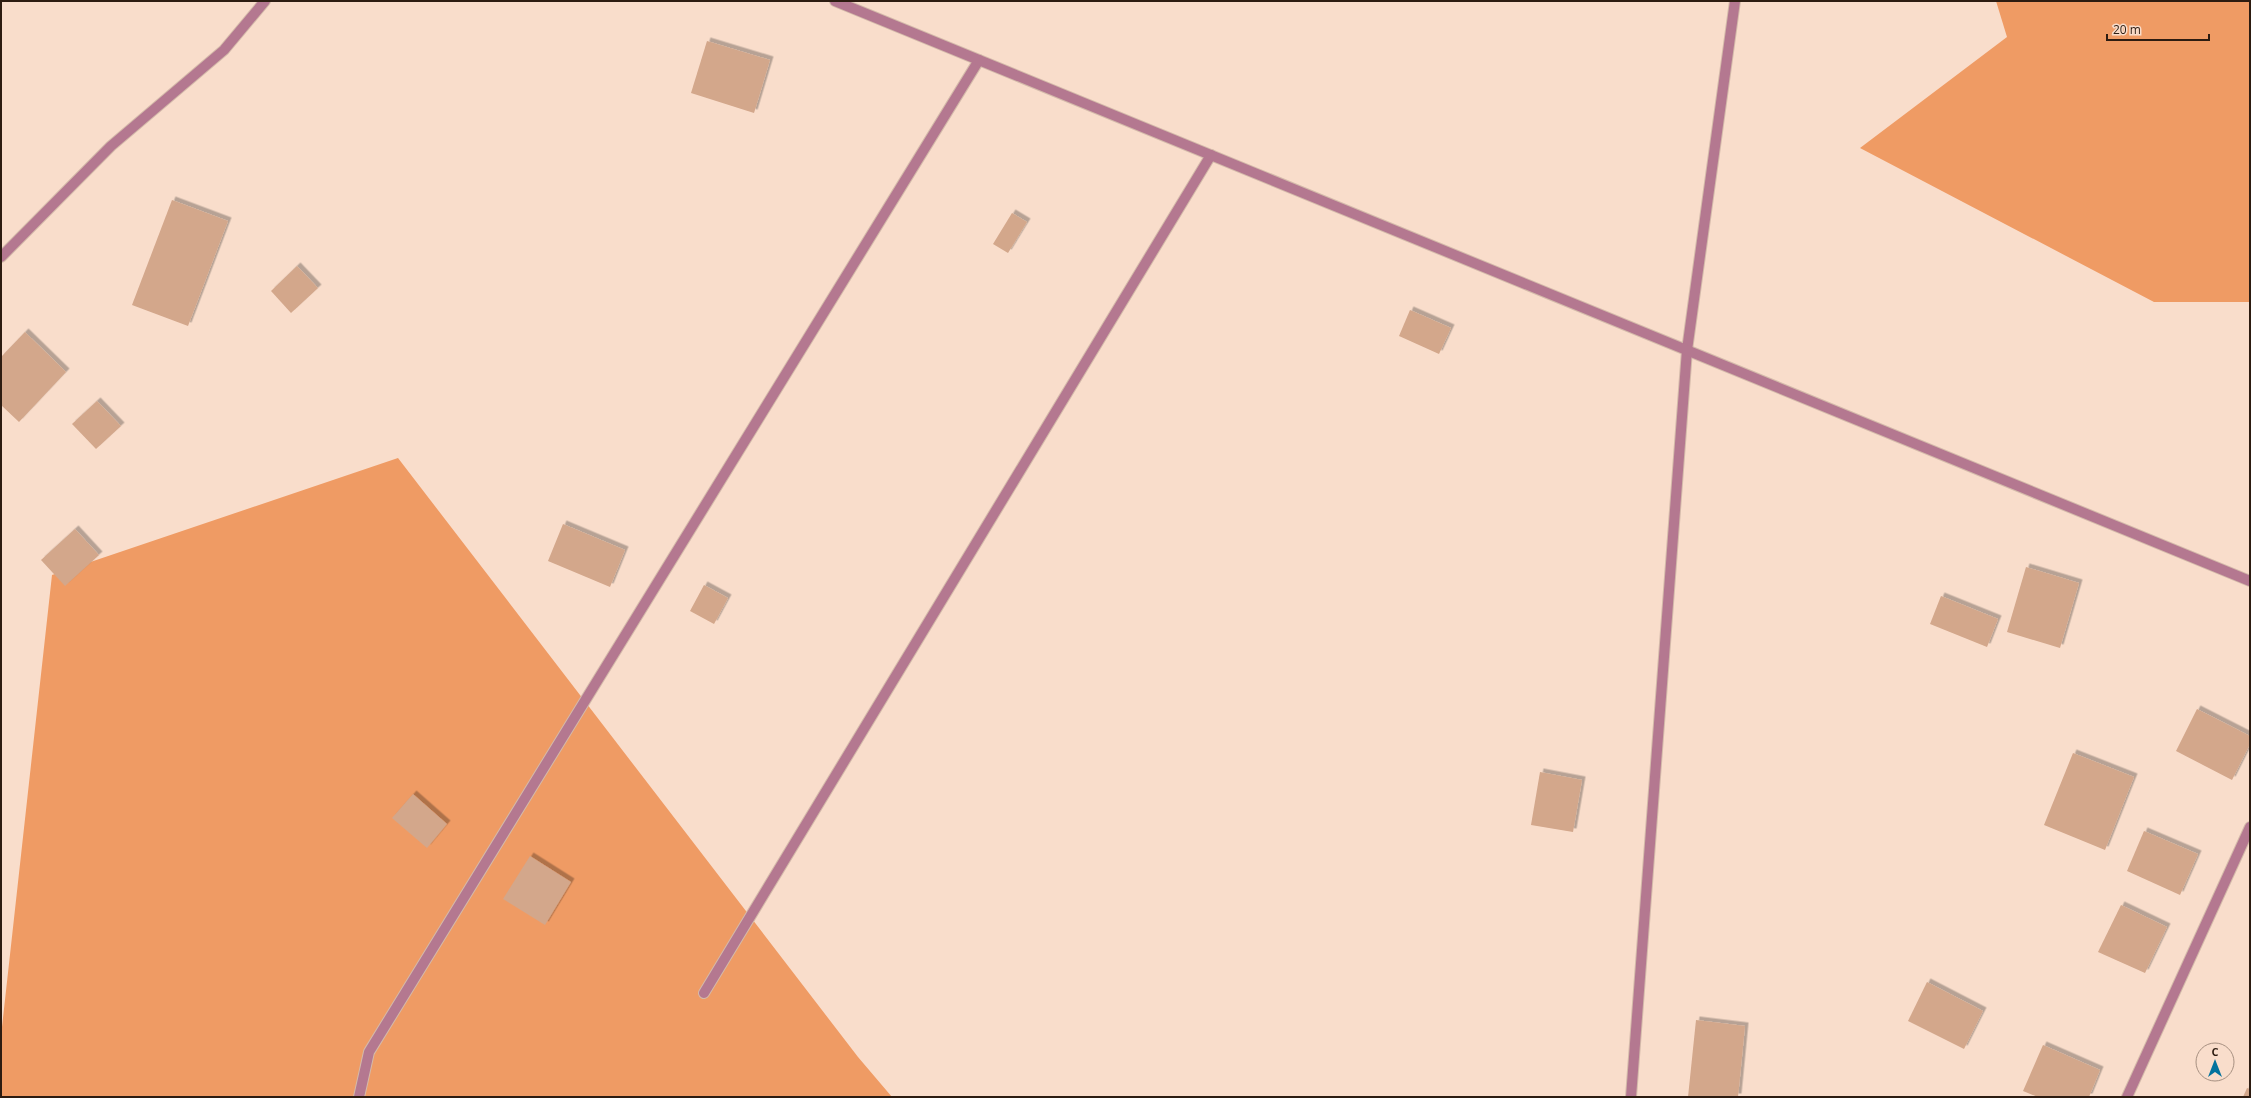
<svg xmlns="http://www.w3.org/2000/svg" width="2251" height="1098" viewBox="0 0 2251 1098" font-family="'Open Sans',sans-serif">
	<defs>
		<filter id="shadow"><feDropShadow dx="3.5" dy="-3.5" stdDeviation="0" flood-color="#0004"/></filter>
	</defs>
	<rect width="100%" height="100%" fill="#f9ddcb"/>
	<!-- forest -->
	<g fill="#ef9b64">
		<polygon points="1996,1 2250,1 2250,302 2154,302 1860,148 2007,37"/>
		<polygon points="398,458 858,1057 892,1097 1,1097 1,1036 52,575"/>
	</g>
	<!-- building -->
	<g fill="#d3a78b" filter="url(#shadow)">
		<polygon points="707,41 770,60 754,113 691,93"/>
		<polygon points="172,200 228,221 188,326 132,305"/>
		<polygon points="1012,213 1027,222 1008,253 993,244"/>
		<polygon points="297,266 318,288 291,313 271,291"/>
		<polygon points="1410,310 1451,328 1439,354 1399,336"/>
		<polygon points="25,332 66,372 19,422 1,405 1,357"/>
		<polygon points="97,401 121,426 96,449 72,424"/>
		<polygon points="563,524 625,550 610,587 548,561"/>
		<polygon points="75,529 99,555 65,586 41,560"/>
		<polygon points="2026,567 2079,583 2060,648 2007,632"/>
		<polygon points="704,585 728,598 714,624 690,611"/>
		<polygon points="1941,596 1998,619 1987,647 1930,624"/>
		<polygon points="2197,709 2250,736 2250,744 2232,780 2176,751"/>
		<polygon points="2073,753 2134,777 2105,850 2044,825"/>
		<polygon points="1540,772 1582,780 1573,832 1531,825"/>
		<polygon points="413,794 447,824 427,848 392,818"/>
		<polygon points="2144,831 2198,854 2180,895 2127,871"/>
		<polygon points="530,856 571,882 545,925 503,899"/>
		<polygon points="2121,905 2167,927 2145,973 2098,952"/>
		<polygon points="1927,982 1983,1011 1964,1049 1908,1021"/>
		<polygon points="1696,1020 1745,1026 1738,1097 1688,1097"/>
		<polygon points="2043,1045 2100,1070 2089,1097 2038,1097 2023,1091"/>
		<polygon points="2247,1088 2250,1089 2250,1097 2243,1097"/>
	</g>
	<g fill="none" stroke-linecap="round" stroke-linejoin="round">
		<!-- service casing -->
		<g stroke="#d4baaa" stroke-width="12">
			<g id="service">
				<polyline points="1,257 111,146 224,50 265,1"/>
				<polyline points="704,993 1211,155"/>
				<polyline points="359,1097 369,1052 979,60"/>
				<polyline points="1631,1097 1687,350 1735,1"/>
			</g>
		</g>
		<!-- minor casing -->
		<g stroke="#d4baaa" stroke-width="12">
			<g id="minor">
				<polyline points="835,1 2250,581"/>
				<polyline points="2127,1097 2250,827"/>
			</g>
		</g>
		<!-- service -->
		<use href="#service" stroke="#b47890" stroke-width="10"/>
		<!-- minor -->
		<use href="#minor" stroke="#b47890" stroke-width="10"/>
	</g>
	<!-- border -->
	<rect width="2251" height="1098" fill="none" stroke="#2d1c11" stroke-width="4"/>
	<!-- north arrow -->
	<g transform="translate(2215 1062)"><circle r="19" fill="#f9ddcb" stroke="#a79081"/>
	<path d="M0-3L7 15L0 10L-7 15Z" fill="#04739e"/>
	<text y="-6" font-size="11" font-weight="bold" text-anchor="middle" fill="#2d1c11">С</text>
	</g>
	<!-- scale -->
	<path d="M2107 34v6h102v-6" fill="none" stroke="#2d1c11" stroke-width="2"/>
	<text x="2113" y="34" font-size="12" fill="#2d1c11" stroke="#f9ddcb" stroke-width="3" paint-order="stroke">20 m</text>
</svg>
